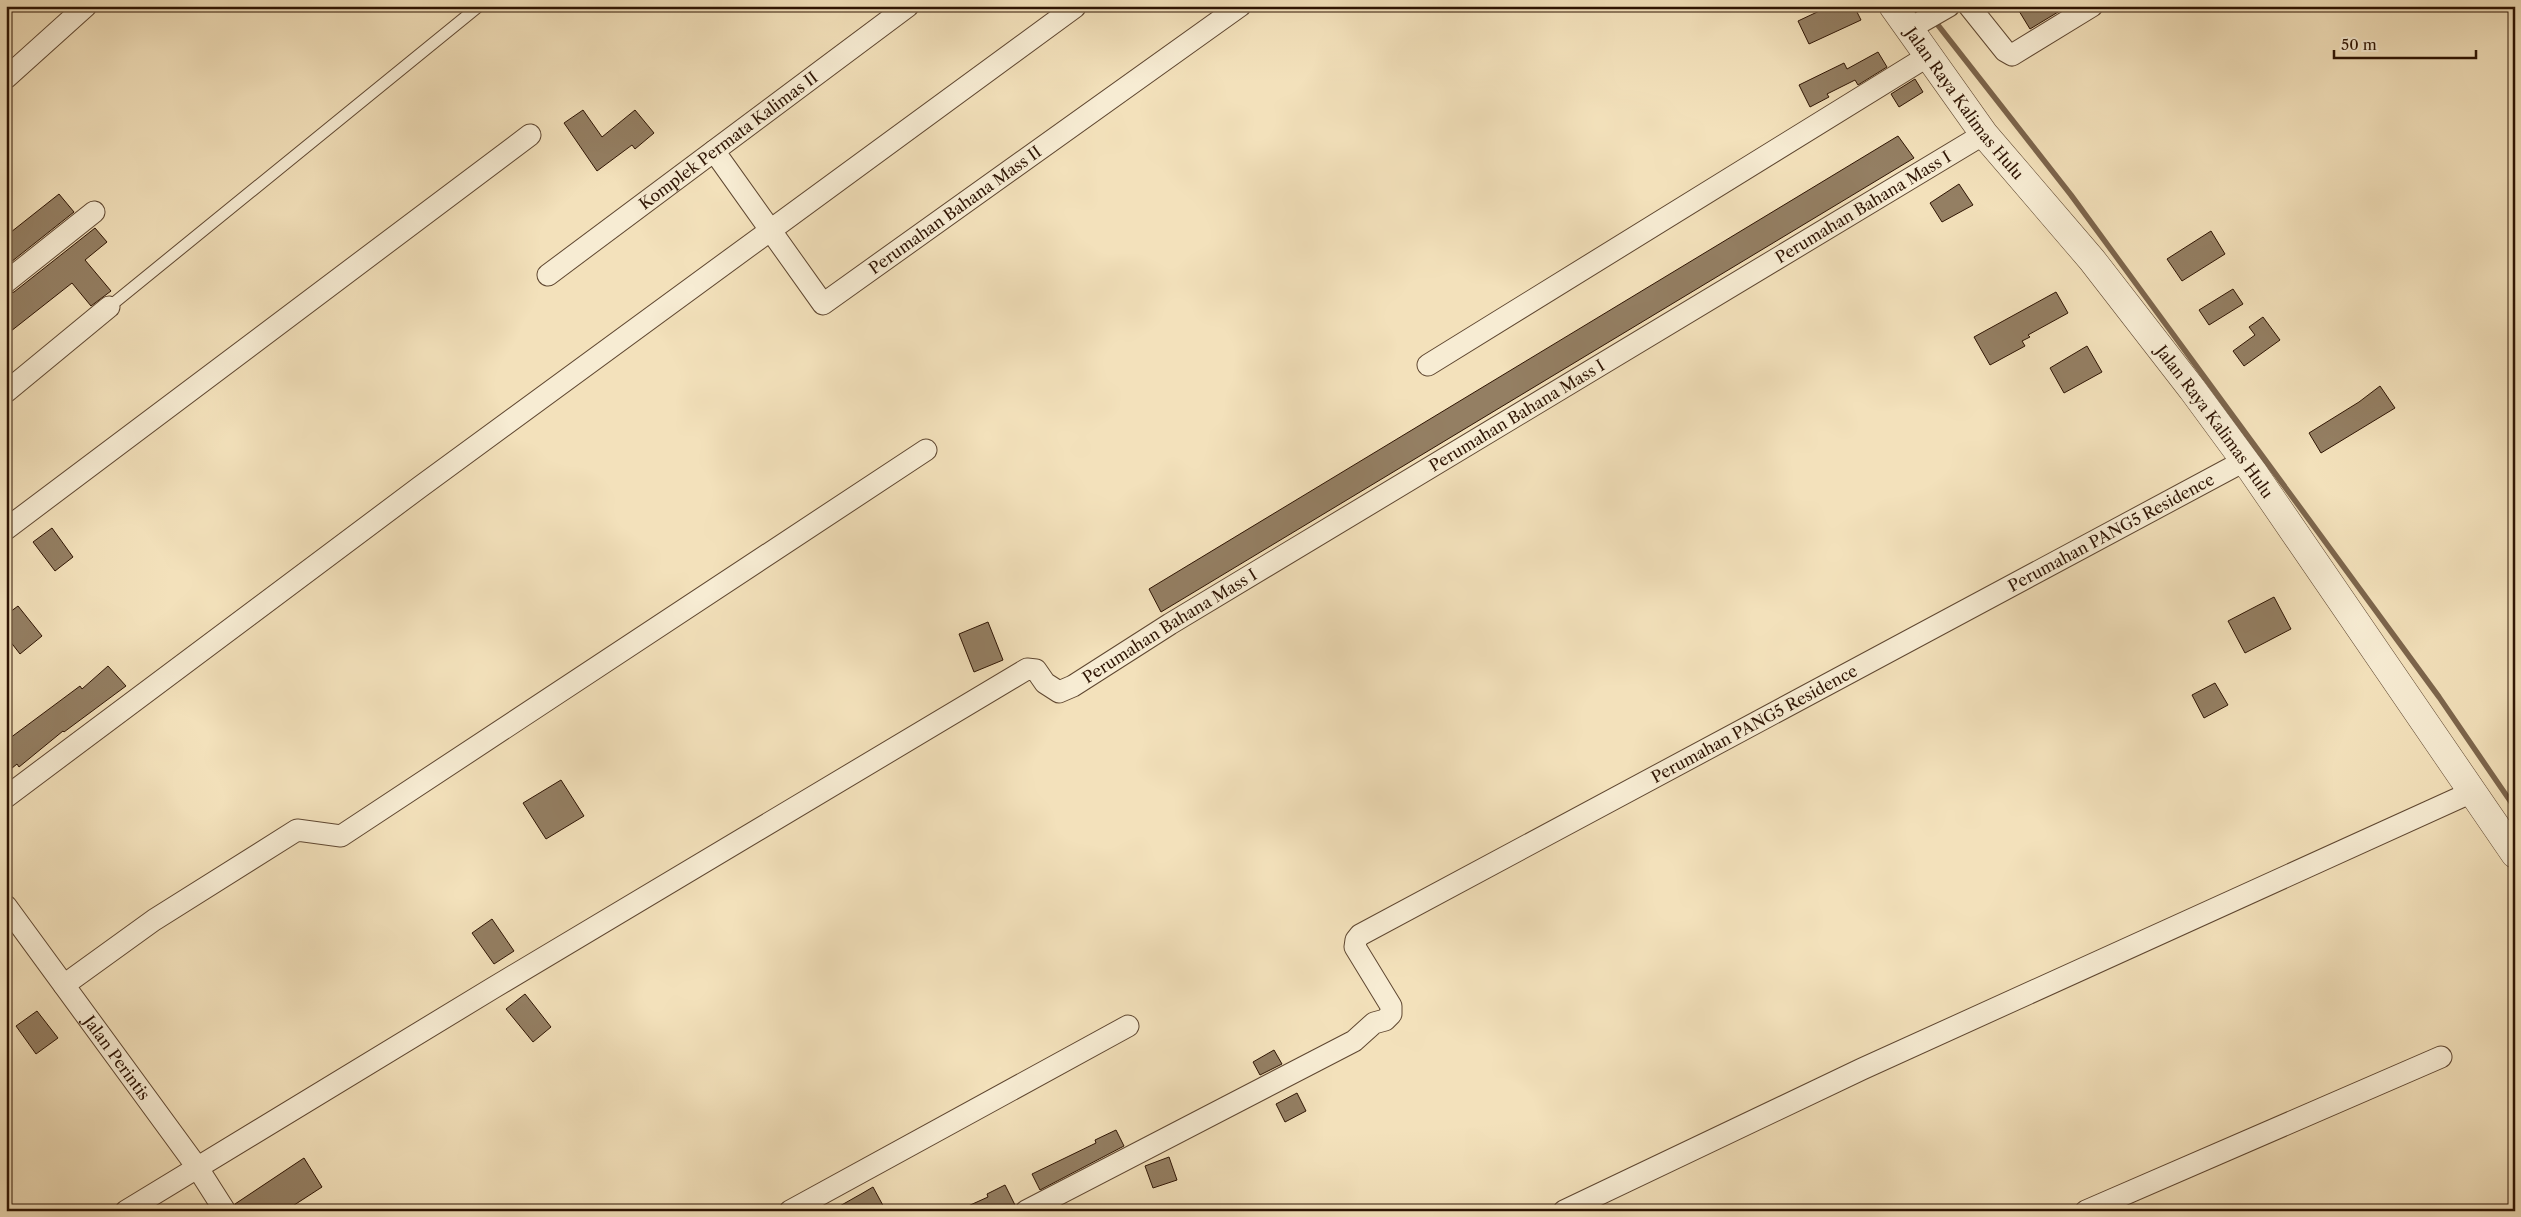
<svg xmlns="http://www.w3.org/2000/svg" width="2521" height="1217" viewBox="0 0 2521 1217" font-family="'Libre Caslon Text',serif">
	<rect width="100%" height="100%" fill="#f3e1bb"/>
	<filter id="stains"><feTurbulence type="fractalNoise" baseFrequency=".004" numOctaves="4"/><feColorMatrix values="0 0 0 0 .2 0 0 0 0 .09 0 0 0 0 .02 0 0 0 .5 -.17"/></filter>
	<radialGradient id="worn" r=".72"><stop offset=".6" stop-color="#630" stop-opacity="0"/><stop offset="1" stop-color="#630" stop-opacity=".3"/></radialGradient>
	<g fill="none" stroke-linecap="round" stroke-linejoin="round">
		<!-- stream -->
		<polyline stroke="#7c654c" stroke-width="5.5" points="1923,6 2071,195 2439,697 2515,808"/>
	</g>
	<!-- building -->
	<g fill="#947f63" stroke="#2e1403">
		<polygon points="1830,6 1854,6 1861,20 1809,44 1798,21"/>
		<polygon points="2016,6 2068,6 2030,29"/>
		<polygon points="1878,52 1887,67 1858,85 1855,80 1827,94 1829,97 1810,107 1799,85 1844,63 1847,69"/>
		<polygon points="1915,79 1923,92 1899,107 1891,94"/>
		<polygon points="583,110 602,137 635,110 654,133 635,149 632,145 597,171 564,123"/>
		<polygon points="1898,136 1914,158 1161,612 1149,589"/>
		<polygon points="1959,184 1973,205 1942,222 1930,203"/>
		<polygon points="59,194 74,212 6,266 6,236"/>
		<polygon points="95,228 107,242 85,260 111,291 91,306 72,283 6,335 6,294 14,292"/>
		<polygon points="2211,231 2225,254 2182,281 2167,259"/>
		<polygon points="2233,289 2243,304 2209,325 2199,310"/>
		<polygon points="2056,292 2068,313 2028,335 2030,337 2022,341 2025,346 1990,365 1974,337"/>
		<polygon points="2263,317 2280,340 2244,366 2233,351 2255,335 2249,327"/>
		<polygon points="2087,346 2102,372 2064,393 2050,368"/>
		<polygon points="2380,386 2395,408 2321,453 2309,433 2359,402"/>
		<polygon points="52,528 73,557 55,571 33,542"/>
		<polygon points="2274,597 2291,629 2245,653 2228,621"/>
		<polygon points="18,606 42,636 20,654 6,636 6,615"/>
		<polygon points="988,622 1003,660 974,672 959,634"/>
		<polygon points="108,666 126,686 64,732 63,731 19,767 17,764 6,773 6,741 80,686 82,689"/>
		<polygon points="2215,683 2228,705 2204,718 2192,695"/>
		<polygon points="561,780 584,816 546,839 523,803"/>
		<polygon points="492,919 514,951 494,964 472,933"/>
		<polygon points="525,994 551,1027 533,1042 506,1009"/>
		<polygon points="37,1011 58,1038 36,1054 16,1026"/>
		<polygon points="1274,1050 1282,1064 1260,1075 1253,1062"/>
		<polygon points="1297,1093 1306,1111 1285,1122 1276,1104"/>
		<polygon points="1116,1130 1124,1146 1040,1190 1032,1174 1096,1143 1095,1140"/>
		<polygon points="1169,1157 1177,1180 1153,1188 1145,1166"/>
		<polygon points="304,1158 322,1187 285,1211 237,1211 235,1204"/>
		<polygon points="1005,1185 1015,1205 1014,1211 957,1211 988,1197 987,1194"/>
		<polygon points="873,1187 886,1211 831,1211 861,1194"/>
	</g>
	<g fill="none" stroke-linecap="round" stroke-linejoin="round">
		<!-- service casing -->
		<g stroke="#5f4731" stroke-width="13">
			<polyline id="service" points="109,307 479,6"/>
		</g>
		<!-- minor casing -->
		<g stroke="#5f4731" stroke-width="23">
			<g id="minor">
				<polyline points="1969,6 2005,51 2012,55 2092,6"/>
				<polyline points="1909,29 1949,6"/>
				<polyline points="6,78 86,6"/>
				<path id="s1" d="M714,151L823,304L1240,6"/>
				<path id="s2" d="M548,275L908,6"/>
				<polyline points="6,282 94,212"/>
				<polyline points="1428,365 1928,56"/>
				<polyline points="6,392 109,307"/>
				<polyline points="6,529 530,135"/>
				<polyline points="6,797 420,487 1075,7"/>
				<path id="s3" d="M6,906L197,1167L225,1211"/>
				<polyline points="64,985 154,920 297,830 341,836 926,450"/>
				<path id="s4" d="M126,1211L493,988L1027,669L1036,670L1045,683L1059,692L1073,686L1170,624L1984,134"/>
				<polyline points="790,1211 1128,1026"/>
				<path id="s5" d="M1026,1211L1354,1041L1374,1023L1385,1020L1391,1014V1006L1355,947L1356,940L1360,935L2244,461"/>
				<polyline points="1564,1211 1862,1069 2472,792"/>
				<polyline points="2086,1211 2441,1057"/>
			</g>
		</g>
		<!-- tertiary casing -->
		<g stroke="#5f4731" stroke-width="29">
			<g id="tertiary">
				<path id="s6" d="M1893,6L1984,134L2092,260L2192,389L2253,472L2515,854"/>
			</g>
		</g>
		<!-- service -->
		<use href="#service" stroke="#f7ecd3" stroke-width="11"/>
		<!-- minor -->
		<use href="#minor" stroke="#f7ecd3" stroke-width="21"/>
		<!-- tertiary -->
		<use href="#tertiary" stroke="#f7ecd3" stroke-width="28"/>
	</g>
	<g text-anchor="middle" stroke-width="4" stroke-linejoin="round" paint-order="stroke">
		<!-- street labels -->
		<g font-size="16" fill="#2e1403" stroke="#f7ecd3">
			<text dy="6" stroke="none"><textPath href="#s6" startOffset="121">Jalan Raya Kalimas Hulu</textPath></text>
			<text dy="6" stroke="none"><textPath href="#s2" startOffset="225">Komplek Permata Kalimas II</textPath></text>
			<text dy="6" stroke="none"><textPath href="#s4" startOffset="2032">Perumahan Bahana Mass I</textPath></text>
			<text dy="6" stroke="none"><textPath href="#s1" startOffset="350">Perumahan Bahana Mass II</textPath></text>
			<text dy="6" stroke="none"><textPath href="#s4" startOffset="1628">Perumahan Bahana Mass I</textPath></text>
			<text dy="6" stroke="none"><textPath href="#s6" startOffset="526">Jalan Raya Kalimas Hulu</textPath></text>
			<text dy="6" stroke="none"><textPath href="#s5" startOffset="1359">Perumahan PANG5 Residence</textPath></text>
			<text dy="6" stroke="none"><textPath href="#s4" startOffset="1222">Perumahan Bahana Mass I</textPath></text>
			<text dy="6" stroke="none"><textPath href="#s5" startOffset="954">Perumahan PANG5 Residence</textPath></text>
			<text dy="6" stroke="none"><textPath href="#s3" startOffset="188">Jalan Perintis</textPath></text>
		</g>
	</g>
	<!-- margin -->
	<rect width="2521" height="1217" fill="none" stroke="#f3e1bb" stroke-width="25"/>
	<rect x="8" y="8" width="2506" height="1202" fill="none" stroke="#2e1403" stroke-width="2.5"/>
	<rect x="12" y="12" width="2496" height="1192" fill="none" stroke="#2e1403"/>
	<!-- scale -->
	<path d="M2334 50v8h142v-8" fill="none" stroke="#2e1403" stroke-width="2.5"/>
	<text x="2341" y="50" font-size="15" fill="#2e1403" stroke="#f7ecd3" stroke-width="4" paint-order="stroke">50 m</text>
	<rect width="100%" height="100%" filter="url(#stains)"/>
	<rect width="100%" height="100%" fill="url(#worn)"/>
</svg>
